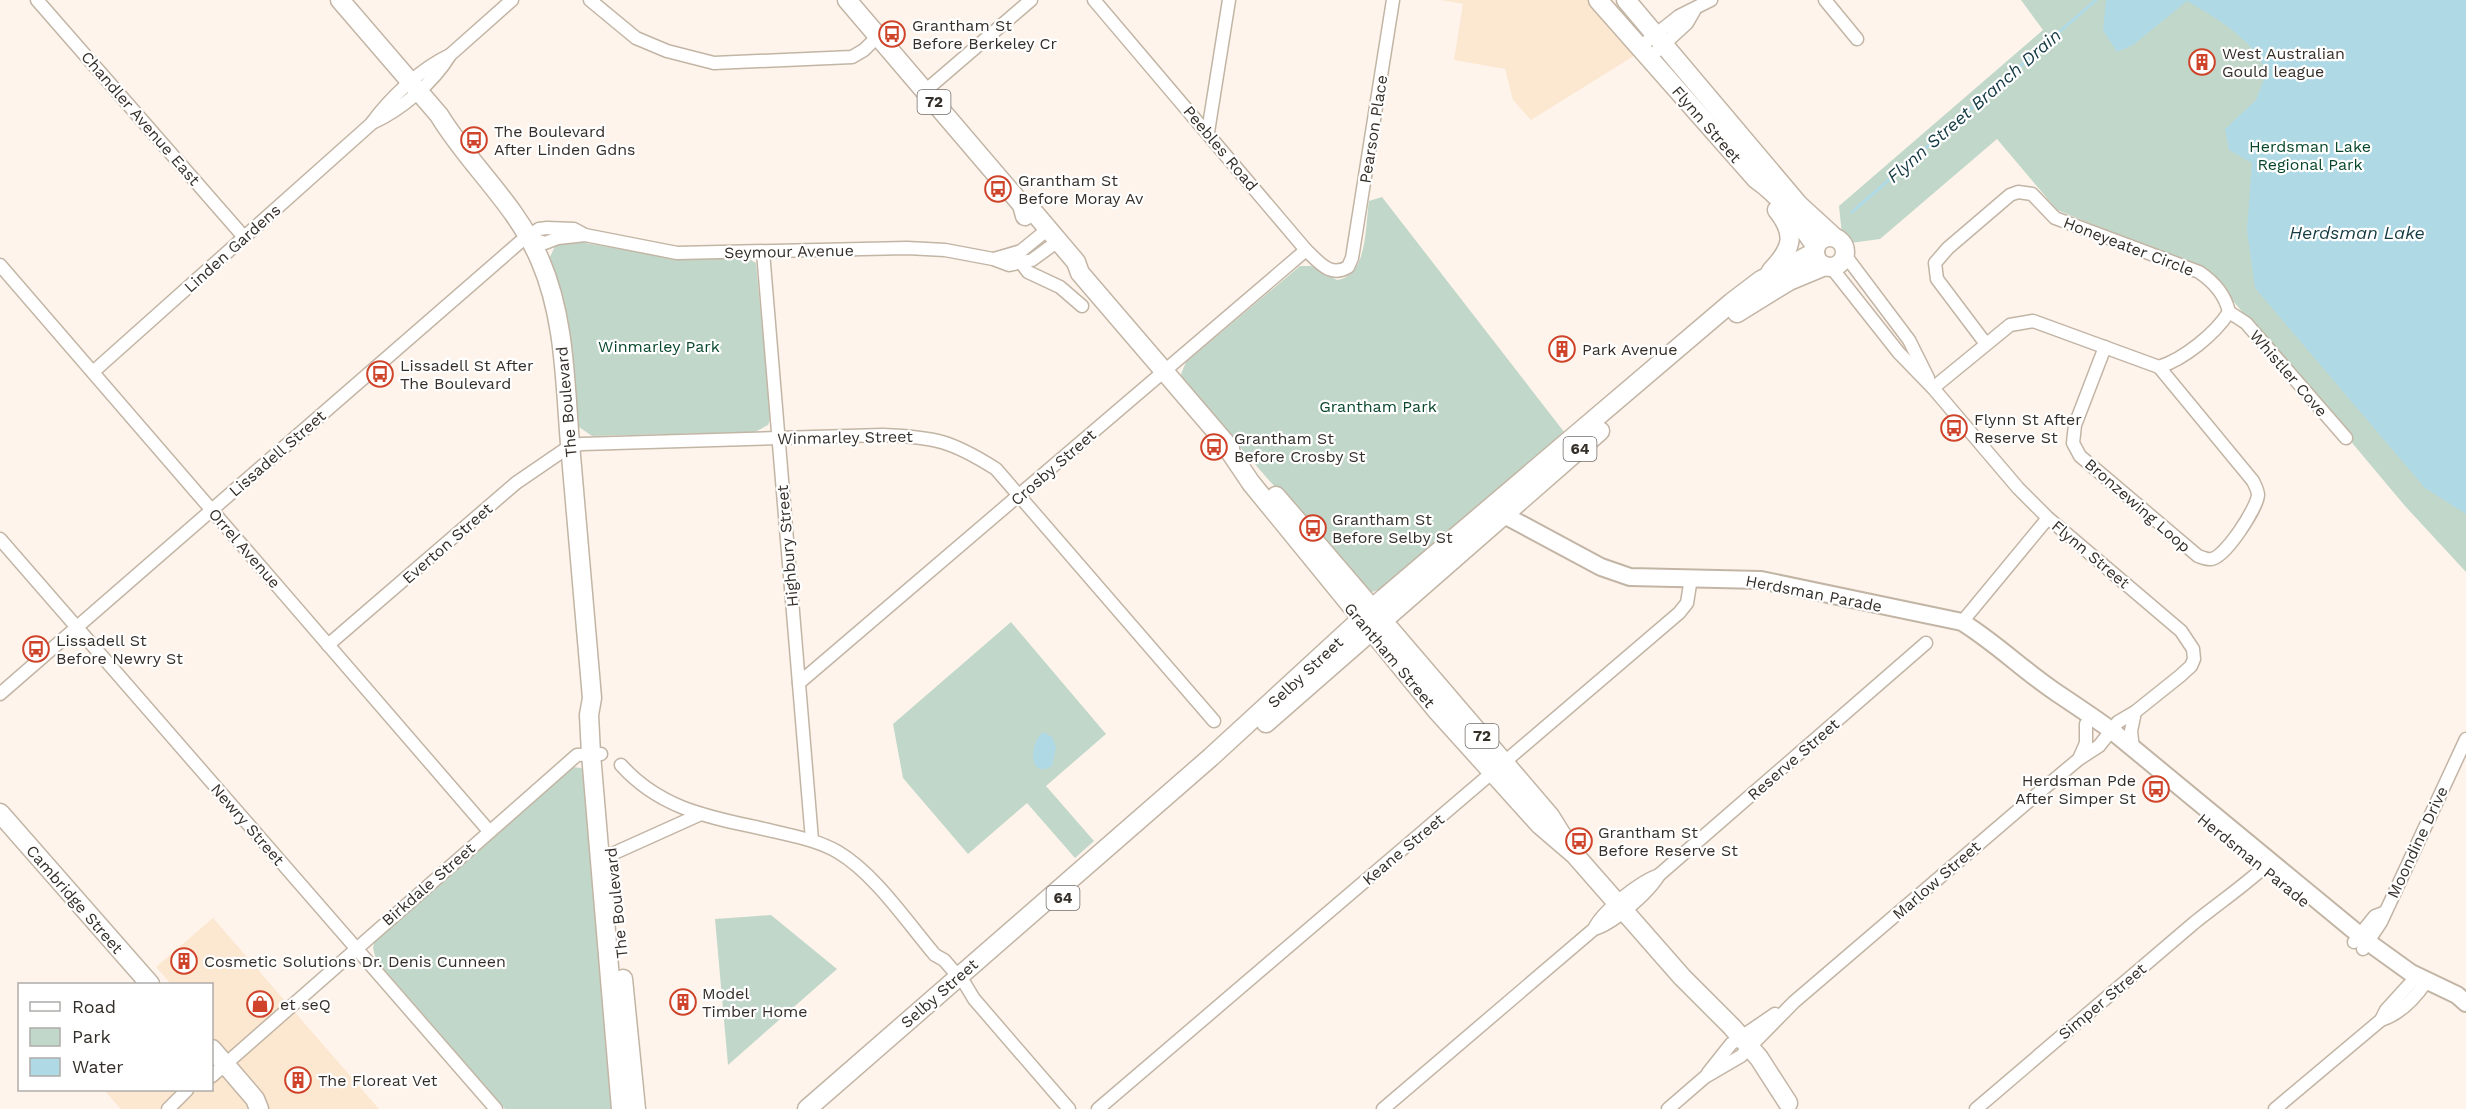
<svg xmlns="http://www.w3.org/2000/svg" width="2466" height="1109" viewBox="0 0 2466 1109" font-family="'Work Sans',sans-serif">
	<rect width="100%" height="100%" fill="#fef4eb"/>
	<!-- built -->
	<g fill="#fce7d1">
		<polygon points="1441,0 1613,0 1653,44 1531,120 1513,100 1505,69 1454,60 1463,4"/>
		<polygon points="213,918 379,1109 121,1109 104,1090 212,1090 212,984 171,984 156,967"/>
	</g>
	<!-- green -->
	<g fill="#c1d7c9">
		<polygon points="2021,0 2466,0 2466,572 2405,506 2208,271 2057,210 1997,139 1880,239 1843,244 1839,206 2043,30"/>
		<path d="M1382,197L1568,437L1381,589L1372,592L1364,589L1185,384L1181,374L1186,362L1300,266H1311L1337,280C1368,276 1365,226 1369,201Z"/>
		<polygon points="574,241 678,259 749,259 756,263 771,417 768,425 755,432 592,436 579,427 569,332 560,288 550,257 556,244"/>
		<polygon points="1011,622 1106,734 1046,786 1094,841 1075,858 1027,803 968,854 903,778 893,724"/>
		<polygon points="573,767 581,768 588,775 616,1109 505,1109 376,960 373,948 375,938"/>
		<polygon points="771,915 837,969 728,1065 715,919"/>
	</g>
	<!-- water -->
	<g fill="#b0d9e6">
		<path d="M2106,0H2466V514L2425,488L2255,288L2247,230L2252,163L2229,150L2225,129L2256,100L2267,72C2250,37 2219,20 2187,1L2133,45L2117,52L2103,30Z"/>
		<path d="M1043,732L1052,737L1056,747L1052,766C1029,780 1028,745 1043,732Z"/>
	</g>
	<g fill="none" stroke-linecap="round" stroke-linejoin="round">
		<!-- stream -->
		<polyline stroke="#b0d9e6" stroke-width="3" points="1852,212 2096,0"/>
		<!-- minor casing -->
		<g stroke="#c3b5a5" stroke-width="15">
			<g id="minor">
				<polyline points="37,0 244,237"/>
				<polyline points="590,0 636,38 667,51 714,63 852,57 864,50 878,36"/>
				<path d="M1094,0L1306,250C1319,262 1330,278 1348,267L1352,258L1393,0"/>
				<polyline points="1825,0 1857,39"/>
				<polyline points="1640,47 1679,16 1711,0"/>
				<polyline points="1649,58 1687,23 1694,11"/>
				<polyline points="925,91 1031,0"/>
				<path d="M372,123C401,110 433,83 450,55L512,0"/>
				<polyline points="1208,132 1229,0"/>
				<polyline points="529,238 545,243 558,238 585,235"/>
				<polyline points="763,252 812,840"/>
				<polyline points="1845,255 1909,340 1928,378"/>
				<polyline points="994,259 1021,251 1048,229"/>
				<polyline points="1022,264 1028,272 1060,287 1082,306"/>
				<polyline points="0,265 489,831"/>
				<polyline points="2229,312 2246,323 2346,438"/>
				<path d="M2105,347L2075,425L2073,443L2080,456L2198,556C2201,557 2208,560 2211,559C2225,558 2257,508 2258,495C2258,491 2255,485 2253,481L2159,367"/>
				<path d="M93,372L371,124C390,98 420,69 450,55"/>
				<path d="M1933,388L2010,325L2033,321L2159,367C2184,359 2215,334 2229,312C2225,294 2214,282 2199,272L2055,218L2032,194L2018,192L2010,195L1948,248L1935,263L1937,279L1986,344"/>
				<polyline points="0,539 496,1109"/>
				<polyline points="1962,622 2048,518"/>
				<path d="M328,645L516,483L570,446L582,444L883,435C935,437 952,441 996,469L1214,721"/>
				<polyline points="799,683 1306,250"/>
				<polyline points="0,694 520,242 539,229 547,228 574,229 585,235 677,253 907,248 945,250 993,259 1009,265 1032,260 1058,241"/>
				<polyline points="2133,749 2131,731 2135,712"/>
				<polyline points="2079,759 2086,743 2086,724"/>
				<path d="M621,765C664,813 718,818 777,832C798,837 819,841 838,852C875,874 907,922 935,955L944,960L958,976"/>
				<polyline points="601,859 701,814"/>
				<path d="M1594,929C1613,924 1649,892 1659,875L1926,643"/>
				<polyline points="2354,942 2375,916 2383,913"/>
				<polyline points="2363,949 2381,922 2466,739"/>
				<polyline points="965,984 974,999 1069,1109"/>
				<polyline points="2381,1020 2386,1010 2417,976"/>
				<polyline points="1708,1073 1731,1044 1775,1014"/>
				<polyline points="212,1076 577,755 601,754"/>
				<polyline points="168,1109 187,1090"/>
				<polyline points="1098,1109 1679,613 1687,603 1691,578"/>
				<path d="M1383,1109L1594,929C1603,910 1640,882 1659,875"/>
				<polyline points="1668,1109 1705,1077 1741,1056 1794,1002 2036,795 2079,759 2099,746 2118,722 2135,712 2180,676 2191,666 2194,659 2193,649 2181,631 2048,518 2018,488 1933,388 1899,353 1831,267"/>
				<path d="M1976,1109L2194,923C2220,902 2247,884 2271,861"/>
				<path d="M2275,1109L2381,1020C2400,1014 2415,998 2426,982"/>
			</g>
		</g>
		<!-- secondary casing -->
		<g stroke="#c3b5a5" stroke-width="20">
			<path id="secondary" d="M1496,507L1506,516L1601,567L1630,577L1761,580L1962,622C1996,643 2024,671 2057,693C2075,705 2093,717 2111,730L2368,942L2411,973L2457,995L2466,1003"/>
		</g>
		<!-- primary casing -->
		<g stroke="#c3b5a5" stroke-width="21">
			<g id="primary">
				<path d="M340,0L439,115C470,166 516,204 540,260C565,317 565,383 570,444C578,528 585,613 592,698L589,715L591,754L621,1109"/>
				<polyline points="847,0 1022,205 1025,216"/>
				<path d="M1598,0L1756,179C1782,197 1798,221 1816,247"/>
				<polyline points="1626,0 1799,205 1834,237"/>
				<polyline points="1022,205 1032,210 1076,262 1080,273 1230,448"/>
				<circle cx="1830" cy="252" r="15"/>
				<path d="M1771,271C1792,249 1797,235 1777,210"/>
				<polyline points="1737,313 1789,281 1825,266"/>
				<polyline points="1222,440 1251,483 1438,712 1540,825 1575,855 1682,977 1732,1027 1759,1058 1788,1103"/>
				<polyline points="1276,496 1550,816 1565,840"/>
				<polyline points="1266,723 1600,431"/>
				<polyline points="0,813 150,984"/>
				<polyline points="623,979 636,1109"/>
				<polyline points="212,1049 255,1099 259,1109"/>
				<polyline points="807,1109 1211,757 1384,598 1732,302 1761,280 1815,252"/>
			</g>
		</g>
		<!-- minor -->
		<use href="#minor" stroke="#fff" stroke-width="12"/>
		<!-- secondary -->
		<use href="#secondary" stroke="#fff" stroke-width="16"/>
		<!-- primary -->
		<use href="#primary" stroke="#fff" stroke-width="18"/>
	</g>
	<!-- icons -->
	<defs>
		<g id="bus-ring" transform="scale(1.35)"><circle r="9.5" fill="#fff" stroke="#ce4329" stroke-width="1.5"/><path d="M-5-6H5V4H4V6H2V4H-2V6H-4V4H-5ZM-3.5-4V0h7V-4ZM-3.5 1.2v1.5H-2V1.2ZM2 1.2v1.5H3.5V1.2Z" fill="#ce4329"/></g>
		<g id="building-ring" transform="scale(1.35)"><circle r="9.5" fill="#fff" stroke="#ce4329" stroke-width="1.5"/><path d="M-4-6H4V6H1V3H-1V6H-4ZM-2.5-4.3h1.7v1.8h-1.7ZM.8-4.3h1.7v1.8H.8ZM-2.5-1h1.7V.8h-1.7ZM.8-1h1.7V.8H.8Z" fill="#ce4329"/></g>
		<g id="shop-ring" transform="scale(1.35)"><circle r="9.5" fill="#fff" stroke="#ce4329" stroke-width="1.5"/><path d="M-5-2.5h2.3a2.7 3.5 0 0 1 5.4 0H5L5.5 6h-11ZM-1.5-2.5h3a1.5 2.3 0 0 0-3 0Z" fill="#ce4329"/></g>
	</defs>
	<g fill-rule="evenodd">
		<use href="#bus-ring" x="892" y="34"/>
		<use href="#building-ring" x="2202" y="62"/>
		<use href="#bus-ring" x="474" y="140"/>
		<use href="#bus-ring" x="998" y="189"/>
		<use href="#building-ring" x="1562" y="349"/>
		<use href="#bus-ring" x="380" y="374"/>
		<use href="#bus-ring" x="1954" y="428"/>
		<use href="#bus-ring" x="1214" y="447"/>
		<use href="#bus-ring" x="1313" y="528"/>
		<use href="#bus-ring" x="36" y="649"/>
		<use href="#bus-ring" x="2156" y="789"/>
		<use href="#bus-ring" x="1579" y="841"/>
		<use href="#building-ring" x="184" y="961"/>
		<use href="#building-ring" x="683" y="1002"/>
		<use href="#shop-ring" x="260" y="1004"/>
		<use href="#building-ring" x="298" y="1080"/>
	</g>
	<g text-anchor="middle" stroke-width="4.5" stroke-linejoin="round" paint-order="stroke">
		<!-- shield labels -->
		<g fill="#fff" stroke="#726d69" stroke-width="1.5">
			<rect x="917.5" y="90" width="33" height="24" rx="4.5"/>
			<rect x="1563.5" y="437" width="33" height="24" rx="4.5"/>
			<rect x="1465.5" y="724" width="33" height="24" rx="4.5"/>
			<rect x="1046.5" y="886" width="33" height="24" rx="4.5"/>
		</g>
		<g font-size="15" font-weight="bold" fill="#352f29">
			<text x="934" y="107">72</text>
			<text x="1580" y="454">64</text>
			<text x="1482" y="741">72</text>
			<text x="1063" y="903">64</text>
		</g>
		<!-- poi labels -->
		<g font-size="16" fill="#352f29" stroke="#fff" text-anchor="start">
			<text x="912" y="31">Grantham St<tspan x="912" dy="18">Before Berkeley Cr</tspan></text>
			<text x="2222" y="59">West Australian<tspan x="2222" dy="18">Gould league</tspan></text>
			<text x="494" y="137">The Boulevard<tspan x="494" dy="18">After Linden Gdns</tspan></text>
			<text x="1018" y="186">Grantham St<tspan x="1018" dy="18">Before Moray Av</tspan></text>
			<text x="1582" y="355">Park Avenue</text>
			<text x="400" y="371">Lissadell St After<tspan x="400" dy="18">The Boulevard</tspan></text>
			<text x="1974" y="425">Flynn St After<tspan x="1974" dy="18">Reserve St</tspan></text>
			<text x="1234" y="444">Grantham St<tspan x="1234" dy="18">Before Crosby St</tspan></text>
			<text x="1332" y="525">Grantham St<tspan x="1332" dy="18">Before Selby St</tspan></text>
			<text x="56" y="646">Lissadell St<tspan x="56" dy="18">Before Newry St</tspan></text>
			<text x="2136" y="786" text-anchor="end">Herdsman Pde<tspan x="2136" dy="18">After Simper St</tspan></text>
			<text x="1598" y="838">Grantham St<tspan x="1598" dy="18">Before Reserve St</tspan></text>
			<text x="204" y="967">Cosmetic Solutions Dr. Denis Cunneen</text>
			<text x="702" y="999">Model<tspan x="702" dy="18">Timber Home</tspan></text>
			<text x="280" y="1010">et seQ</text>
			<text x="318" y="1086">The Floreat Vet</text>
		</g>
		<!-- street labels -->
		<g font-size="16" fill="#352f29" stroke="#fff">
			<text transform="translate(141 118) rotate(49)" y="6">Chandler Avenue East</text>
			<text transform="translate(1707 124) rotate(49)" y="6">Flynn Street</text>
			<text transform="translate(1373 129) rotate(-81)" y="6">Pearson Place</text>
			<text transform="translate(1221 148) rotate(50)" y="6">Peebles Road</text>
			<text transform="translate(2129 246) rotate(21)" y="6">Honeyeater Circle</text>
			<text transform="translate(232 248) rotate(-42)" y="6">Linden Gardens</text>
			<text transform="translate(789 251) rotate(-1)" y="6">Seymour Avenue</text>
			<text transform="translate(2289 373) rotate(49)" y="6">Whistler Cove</text>
			<text transform="translate(566 402) rotate(-95)" y="6">The Boulevard</text>
			<text transform="translate(845 437) rotate(-1)" y="6">Winmarley Street</text>
			<text transform="translate(277 453) rotate(-41)" y="6">Lissadell Street</text>
			<text transform="translate(1053 467) rotate(-41)" y="6">Crosby Street</text>
			<text transform="translate(2138 505) rotate(41)" y="6">Bronzewing Loop</text>
			<text transform="translate(447 543) rotate(-41)" y="6">Everton Street</text>
			<text transform="translate(787 546) rotate(-95)" y="6">Highbury Street</text>
			<text transform="translate(245 548) rotate(49)" y="6">Orrel Avenue</text>
			<text transform="translate(2091 554) rotate(40)" y="6">Flynn Street</text>
			<text transform="translate(1814 593) rotate(11)" y="6">Herdsman Parade</text>
			<text transform="translate(1390 655) rotate(50)" y="6">Grantham Street</text>
			<text transform="translate(1305 672) rotate(-43)" y="6">Selby Street</text>
			<text transform="translate(1793 759) rotate(-41)" y="6">Reserve Street</text>
			<text transform="translate(248 824) rotate(49)" y="6">Newry Street</text>
			<text transform="translate(2417 842) rotate(-65)" y="6">Moondine Drive</text>
			<text transform="translate(1403 849) rotate(-40)" y="6">Keane Street</text>
			<text transform="translate(2254 860) rotate(39)" y="6">Herdsman Parade</text>
			<text transform="translate(1936 880) rotate(-41)" y="6">Marlow Street</text>
			<text transform="translate(428 884) rotate(-41)" y="6">Birkdale Street</text>
			<text transform="translate(75 899) rotate(49)" y="6">Cambridge Street</text>
			<text transform="translate(616 903) rotate(-96)" y="6">The Boulevard</text>
			<text transform="translate(939 993) rotate(-41)" y="6">Selby Street</text>
			<text transform="translate(2102 1001) rotate(-40)" y="6">Simper Street</text>
		</g>
		<!-- park labels -->
		<g font-size="16" fill="#08472b" stroke="#fff">
			<text x="2310" y="152">Herdsman Lake<tspan x="2310" dy="18">Regional Park</tspan></text>
			<text x="659" y="352">Winmarley Park</text>
			<text x="1378" y="412">Grantham Park</text>
		</g>
		<!-- water labels -->
		<g font-size="18" font-style="italic" fill="#143a44" stroke="#fff">
			<text transform="translate(1974 106) rotate(-41)" y="6">Flynn Street Branch Drain</text>
			<text x="2357" y="239">Herdsman Lake</text>
		</g>
	</g>
	<!-- legend -->
	<rect x="18" y="983" width="195" height="108" fill="#ffffff" stroke="#aeaca9" stroke-width="1.5"/>
	<rect x="30" y="1002" width="30" height="9" fill="#ffffff" stroke="#aeaca9" stroke-width="1.5"/>
	<text x="72" y="1013" font-size="18" fill="#352f29">Road</text>
	<rect x="30" y="1028" width="30" height="18" fill="#c1d7c9" stroke="#aeaca9" stroke-width="1.5"/>
	<text x="72" y="1043" font-size="18" fill="#352f29">Park</text>
	<rect x="30" y="1058" width="30" height="18" fill="#b0d9e6" stroke="#aeaca9" stroke-width="1.5"/>
	<text x="72" y="1073" font-size="18" fill="#352f29">Water</text>
</svg>
